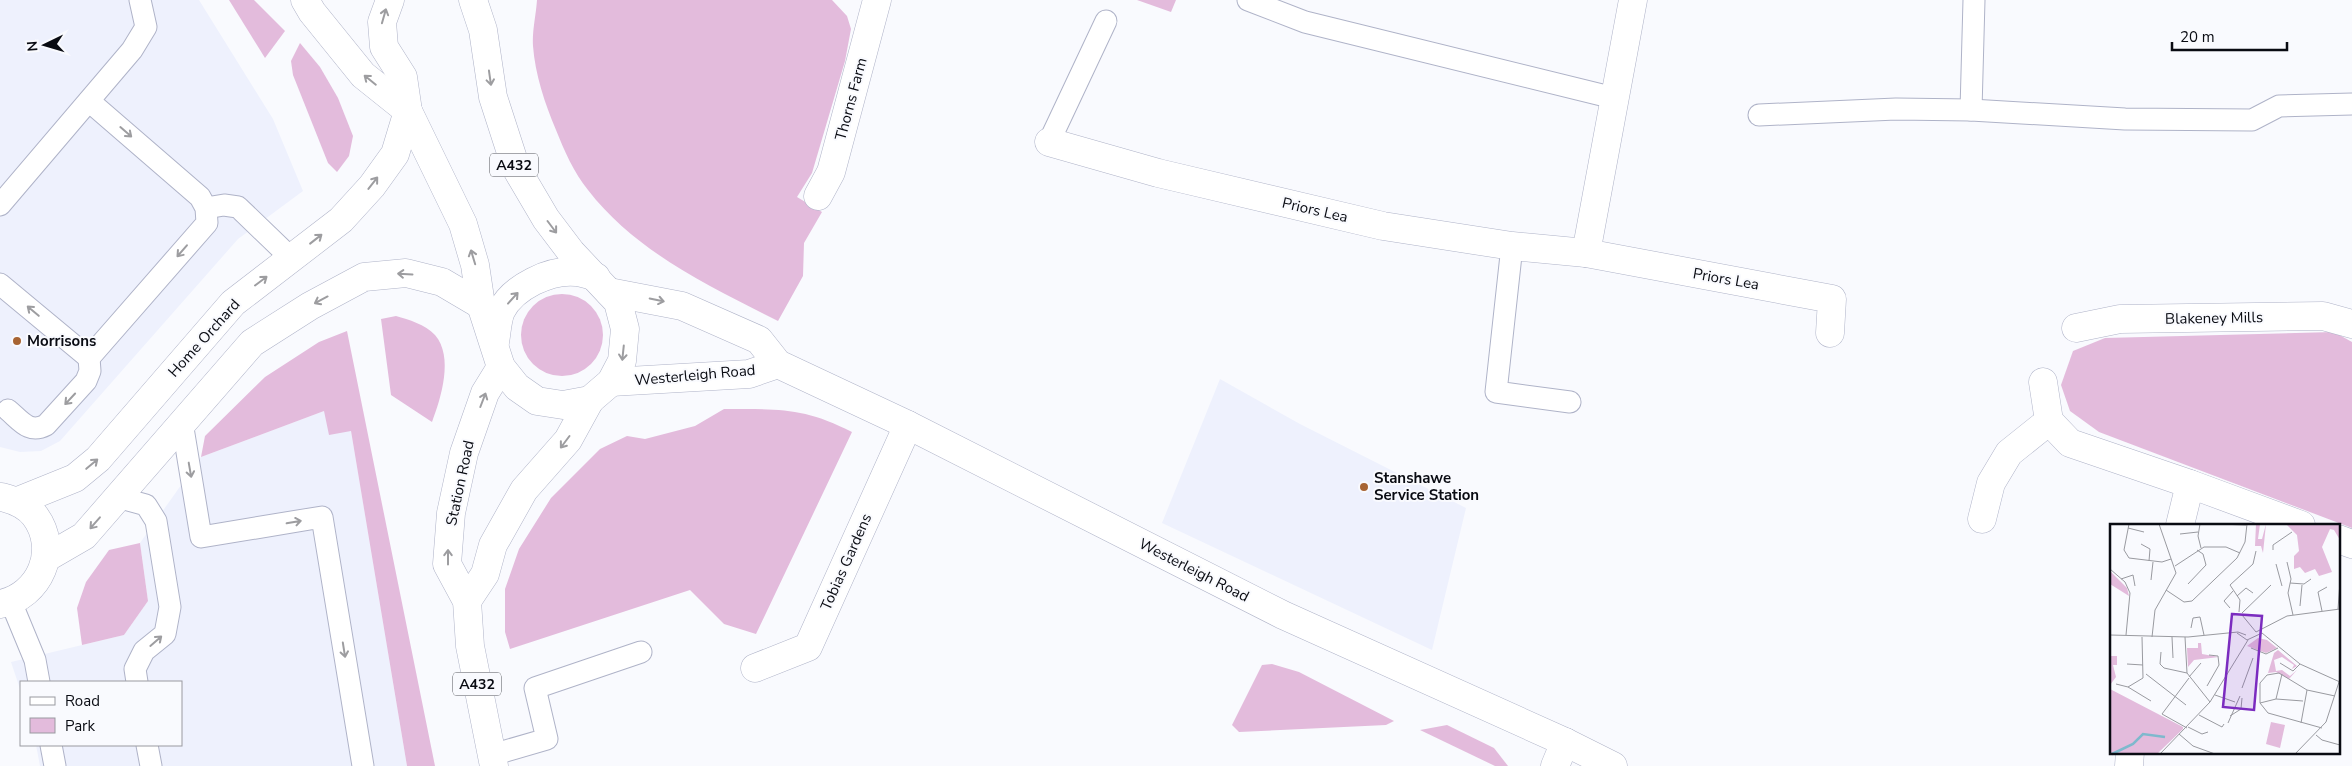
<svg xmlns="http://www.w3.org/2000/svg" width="2352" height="766" viewBox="0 0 2352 766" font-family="'Nunito Sans',sans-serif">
	<rect width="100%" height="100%" fill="#f9fafe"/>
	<!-- built -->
	<g fill="#eef1fd">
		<polygon points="0,0 199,0 273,119 303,191 238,239 60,441 41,451 20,452 0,447"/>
		<polygon points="1220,379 1300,424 1466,508 1432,650 1162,523"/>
		<polygon points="324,411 351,431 407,766 40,766 36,745 181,745 181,682 21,682 21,692 11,662 124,635 148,601 140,543 201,457"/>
	</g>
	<!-- green -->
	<g fill="#e3bbdc">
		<polygon points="229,0 254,0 285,31 265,58"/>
		<path d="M537,0H832L847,16L851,29L845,61L812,173L797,197L822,212L804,243L803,276L778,321C709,286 636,252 588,190C574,173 564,150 556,130C545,104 535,74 533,46C532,31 536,15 537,0Z"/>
		<polygon points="1137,0 1176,0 1171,12"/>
		<polygon points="300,43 320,67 338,98 353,136 349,156 337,172 328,163 293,75 291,61"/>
		<circle cx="562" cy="335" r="41"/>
		<path d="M396,316C409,320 425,324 435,335C454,357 441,398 432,422L391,395L381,319Z"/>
		<polygon points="347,331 435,766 407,766 351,431 329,435 324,411 201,457 205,436 265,377 319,342"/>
		<polygon points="2334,332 2352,342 2352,528 2099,432 2070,411 2061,385 2073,351 2105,338"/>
		<path d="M724,409C777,409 804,407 852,432L756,634L724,624L690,590L510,649L505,632V589L519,549L551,498L600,449L627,436L645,439L695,426Z"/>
		<polygon points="140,543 148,601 124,635 82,645 77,608 86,582 109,550"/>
		<polygon points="1272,664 1299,672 1394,721 1386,725 1239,732 1232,725 1262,665"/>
		<polygon points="1447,725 1494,748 1508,766 1495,766 1420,730"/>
	</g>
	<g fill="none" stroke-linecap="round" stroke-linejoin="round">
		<!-- lane casing -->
		<g stroke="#afb3c8" stroke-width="23">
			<g id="lane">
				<polyline points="1248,0 1305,22 1614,98"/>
				<polyline points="1971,110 1974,0"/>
				<polyline points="1759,115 1896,109 1971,110 2125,119 2252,120 2279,106 2352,104"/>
				<polyline points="1049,142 1106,21"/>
				<polyline points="0,205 132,50 146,27 140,0"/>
				<polyline points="206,208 224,205 238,207 291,258"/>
				<polyline points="1512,246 1496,392 1570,402"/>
				<polyline points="0,284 89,358 207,223 206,208 200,197 89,101"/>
				<path d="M8,410C21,421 29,434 46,425L86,381L90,371L89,358"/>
				<polyline points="182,422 201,537 322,517 363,766"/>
				<polyline points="117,497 146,505 156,521 170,607 165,634 144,651 135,669 137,682"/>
				<polyline points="11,602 35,660 39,682"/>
				<polyline points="51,745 55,766"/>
				<polyline points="147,745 151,766"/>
				<polyline points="492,755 547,739 535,688 641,652"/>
			</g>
		</g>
		<!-- street casing -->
		<g stroke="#afb3c8" stroke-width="29">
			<g id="street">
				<polyline points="1049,142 1158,173 1383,226 1512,246 1586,253 1832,299 1830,333"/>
				<polyline points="818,196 831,172 877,0"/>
				<polyline points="1586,253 1633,0"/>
				<polyline points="2076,328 2120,319 2323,316 2352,324"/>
				<polyline points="2043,382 2049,421 2070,443 2190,484 2301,525"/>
				<polyline points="18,501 75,478 98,459 233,303 341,220 372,186 395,154 408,111"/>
				<polyline points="1982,519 1991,483 2009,453 2049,421"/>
				<polyline points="2180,525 2190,484"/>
				<polyline points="2338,539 2352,544"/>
				<polyline points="46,558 84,536 252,343 310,306 364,277 406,273 442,282 481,305"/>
				<path d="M0,604C40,596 60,550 35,516C27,505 14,500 2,497"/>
				<polyline points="755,668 808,647 908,425"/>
				<polyline points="1555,766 1565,742"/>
				<polyline points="2129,766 2130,752"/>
			</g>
		</g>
		<!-- secondary casing -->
		<g stroke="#afb3c8" stroke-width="29">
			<g id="secondary">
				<polyline points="305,0 312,12 363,75 408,111"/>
				<polyline points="609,292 682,306 759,340 778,364 908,425 1283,615 1565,742 1613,766"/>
				<polyline points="611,382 749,374 778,364"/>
			</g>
		</g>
		<!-- primary casing -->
		<g stroke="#afb3c8" stroke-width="29">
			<g id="primary">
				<polyline points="390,0 382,22 384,47 403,77 408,111 463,224 475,265 481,305 501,367 517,387 537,401 563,405 590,400 611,382 622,361 625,329 618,302 571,252 546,219 516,168 493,97 483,30 473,0"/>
				<path d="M495,342C497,332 497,320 501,311C513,287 550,269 577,272C583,273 590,275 596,277"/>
				<polyline points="467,601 485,574 493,545 524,490 568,440 590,400"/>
				<polyline points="494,766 470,646 467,601 447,564 451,513 464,453 485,393 501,367"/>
			</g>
		</g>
		<!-- lane -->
		<use href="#lane" stroke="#fff" stroke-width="21"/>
		<!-- street -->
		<use href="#street" stroke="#fff" stroke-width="28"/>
		<!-- secondary -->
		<use href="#secondary" stroke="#fff" stroke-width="28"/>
		<!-- primary -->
		<use href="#primary" stroke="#fff" stroke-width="28"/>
	</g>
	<!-- one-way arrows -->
	<defs><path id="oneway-shaft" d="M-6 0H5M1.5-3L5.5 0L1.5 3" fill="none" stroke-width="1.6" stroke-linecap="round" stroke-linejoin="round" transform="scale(1.25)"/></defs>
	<g stroke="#9d9da0">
		<use href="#oneway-shaft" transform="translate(384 16) rotate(-74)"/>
		<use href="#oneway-shaft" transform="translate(490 78) rotate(82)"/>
		<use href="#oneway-shaft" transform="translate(370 80) rotate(-141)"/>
		<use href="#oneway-shaft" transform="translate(126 132) rotate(41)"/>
		<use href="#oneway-shaft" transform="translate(373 183) rotate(-52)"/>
		<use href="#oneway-shaft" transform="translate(552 227) rotate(53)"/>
		<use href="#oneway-shaft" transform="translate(316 239) rotate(-38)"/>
		<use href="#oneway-shaft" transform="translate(182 251) rotate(131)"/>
		<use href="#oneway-shaft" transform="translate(473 257) rotate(-107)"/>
		<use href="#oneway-shaft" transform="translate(405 274) rotate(-177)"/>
		<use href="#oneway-shaft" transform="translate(261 281) rotate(-37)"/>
		<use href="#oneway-shaft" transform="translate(513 298) rotate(-48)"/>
		<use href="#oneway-shaft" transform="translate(321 300) rotate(152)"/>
		<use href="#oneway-shaft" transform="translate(657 300) rotate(12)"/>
		<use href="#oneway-shaft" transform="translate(33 311) rotate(-140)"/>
		<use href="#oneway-shaft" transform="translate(623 353) rotate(96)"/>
		<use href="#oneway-shaft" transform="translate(70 399) rotate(133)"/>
		<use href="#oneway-shaft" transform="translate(483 400) rotate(-69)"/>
		<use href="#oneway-shaft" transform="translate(565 442) rotate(127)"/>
		<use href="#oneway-shaft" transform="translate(92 464) rotate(-40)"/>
		<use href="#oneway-shaft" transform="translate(190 470) rotate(80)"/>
		<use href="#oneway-shaft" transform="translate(294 522) rotate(-10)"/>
		<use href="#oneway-shaft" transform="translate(95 523) rotate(131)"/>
		<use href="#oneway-shaft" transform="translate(448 557) rotate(-90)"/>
		<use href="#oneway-shaft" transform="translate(156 641) rotate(-41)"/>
		<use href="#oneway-shaft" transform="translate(344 650) rotate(81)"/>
	</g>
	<!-- markers -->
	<g fill="#a76433" stroke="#f9fafe" stroke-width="2">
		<circle cx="17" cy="341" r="5"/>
		<circle cx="1364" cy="487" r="5"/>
	</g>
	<g text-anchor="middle" stroke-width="4" stroke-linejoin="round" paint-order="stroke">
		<!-- shield labels -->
		<g fill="#f9fafe" stroke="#515359" stroke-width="1">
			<rect x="490" y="153.5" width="48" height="23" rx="4"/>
			<rect x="453" y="672.5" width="48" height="23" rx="4"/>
		</g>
		<g font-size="14" font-weight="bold" fill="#090b12">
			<text x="514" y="170">A432</text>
			<text x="477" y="689">A432</text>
		</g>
		<!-- street labels -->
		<g font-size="15" fill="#090b12" stroke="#f9fafe">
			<text transform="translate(851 99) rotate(-75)" y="5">Thorns Farm</text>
			<text transform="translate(1315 210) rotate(13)" y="5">Priors Lea</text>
			<text transform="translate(1726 279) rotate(10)" y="5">Priors Lea</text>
			<text transform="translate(2214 318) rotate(-1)" y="5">Blakeney Mills</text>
			<text transform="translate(204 338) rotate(-48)" y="5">Home Orchard</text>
			<text transform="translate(695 375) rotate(-5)" y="5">Westerleigh Road</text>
			<text transform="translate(460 483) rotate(-78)" y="5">Station Road</text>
			<text transform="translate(846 562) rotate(-66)" y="5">Tobias Gardens</text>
			<text transform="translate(1194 570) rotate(27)" y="5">Westerleigh Road</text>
		</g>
		<!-- poi labels -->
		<g font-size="15" font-weight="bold" fill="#090b12" stroke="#f9fafe" text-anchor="start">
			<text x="27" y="346">Morrisons</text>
			<text x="1374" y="483">Stanshawe<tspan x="1374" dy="17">Service Station</tspan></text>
		</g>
	</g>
	<!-- overview -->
	<g transform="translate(2110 524)">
		<rect width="230" height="230" fill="#f9fafe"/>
		<path d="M146,0H150L148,15H152L156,0L153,29L151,22H145ZM176,0H230V16L224,6L220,5L212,23L222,48L209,52L205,45L195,49L190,43L184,45V32L189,27L187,11ZM0,47L17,64L19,72L0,60ZM148,114L157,116L167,124L156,129L137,122ZM88,119H91L92,130L109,133L84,136L78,143L77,124H88ZM168,126L187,142L182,145L184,141L172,133L164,136L166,147L172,146L180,152L187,146L179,155L166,148L158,149L164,129ZM0,132H7V141H3L6,153L0,161ZM0,165L73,203V205L47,230H0ZM161,198L175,201L170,224L156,220Z" fill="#e3bbdc"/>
		<path fill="none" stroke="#7eb9cd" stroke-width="2.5" d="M2,230L23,220L33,210L55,213"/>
		<path fill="none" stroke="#999aa0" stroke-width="1" d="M19,0L14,26L19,34L52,38L61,35M90,0L88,12L91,24M108,0L136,1M18,4L34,8M70,10L88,8M31,20L40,25L39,37M163,26V21L182,8M177,38L181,55L178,69L183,91M166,40L172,62M65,42L94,23H116L130,29M0,45L15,58L20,69L16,111M11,55L23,51L25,62M41,56L43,38M180,59L194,60L201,55M78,60L96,41L93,30L87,26M56,66L74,78L82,77L127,34L135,18L137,0M127,72L136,64L143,69M190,82L192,61M120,84L114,77L123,67M228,85L230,58M212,87L208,68L217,63M129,88L130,76L120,61L143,40L146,27M132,89L161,61M132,91L146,108M81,104L83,94L90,93L94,111M146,108L177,92L230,85M127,109L137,116L152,109M152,109L190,140L230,158M0,111L78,113L128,108L136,111M42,113L45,86L66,49L49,0M62,113L63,134M75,113L77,149L100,178M141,124L156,130L168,124M51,128L50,140L54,144L77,149M170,139L183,147L190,140M17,140L33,141M36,150L76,181M79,153L91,139M6,160L18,163L33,154L32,113M97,162L109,141L108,132L99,131M18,163L41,177M132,164L143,134M105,171L125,178M166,175L172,150M150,179L166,175L193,177M89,191L112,203L114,200M120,192L131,185L132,174M118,199L130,172M191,199L197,166M78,203L92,210L98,208M77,204L52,190L79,154M212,204L158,189L150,179V159L157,151L169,149L197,166L225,172M69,210L83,222L105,230M206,211L212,216L230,221M50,230L100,178L138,116M185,230L216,198L229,158"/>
		<path fill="#7b2cbf" fill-opacity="0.15" stroke="#7b2cbf" stroke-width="2.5" d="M122,90L152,92L144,186L113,183Z"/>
		<rect width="230" height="230" fill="none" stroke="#090b12" stroke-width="2.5"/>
	</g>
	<!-- legend -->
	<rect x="20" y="681" width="162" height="65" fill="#f9fafe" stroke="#999aa0"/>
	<rect x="30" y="697" width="25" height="8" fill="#ffffff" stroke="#999aa0"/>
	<text x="65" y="706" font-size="15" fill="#090b12">Road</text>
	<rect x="30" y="718" width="25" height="15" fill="#e3bbdc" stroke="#999aa0"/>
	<text x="65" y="731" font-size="15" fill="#090b12">Park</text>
	<!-- north arrow -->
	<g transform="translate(45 45) rotate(265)" stroke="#f9fafe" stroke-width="4" paint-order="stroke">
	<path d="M0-4L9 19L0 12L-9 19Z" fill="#090b12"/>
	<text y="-8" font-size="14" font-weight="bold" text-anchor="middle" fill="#090b12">N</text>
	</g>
	<!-- scale -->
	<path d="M2172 42v8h115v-8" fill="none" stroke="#090b12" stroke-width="2.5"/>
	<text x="2180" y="42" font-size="15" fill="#090b12" stroke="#f9fafe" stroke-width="4" paint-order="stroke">20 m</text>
</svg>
